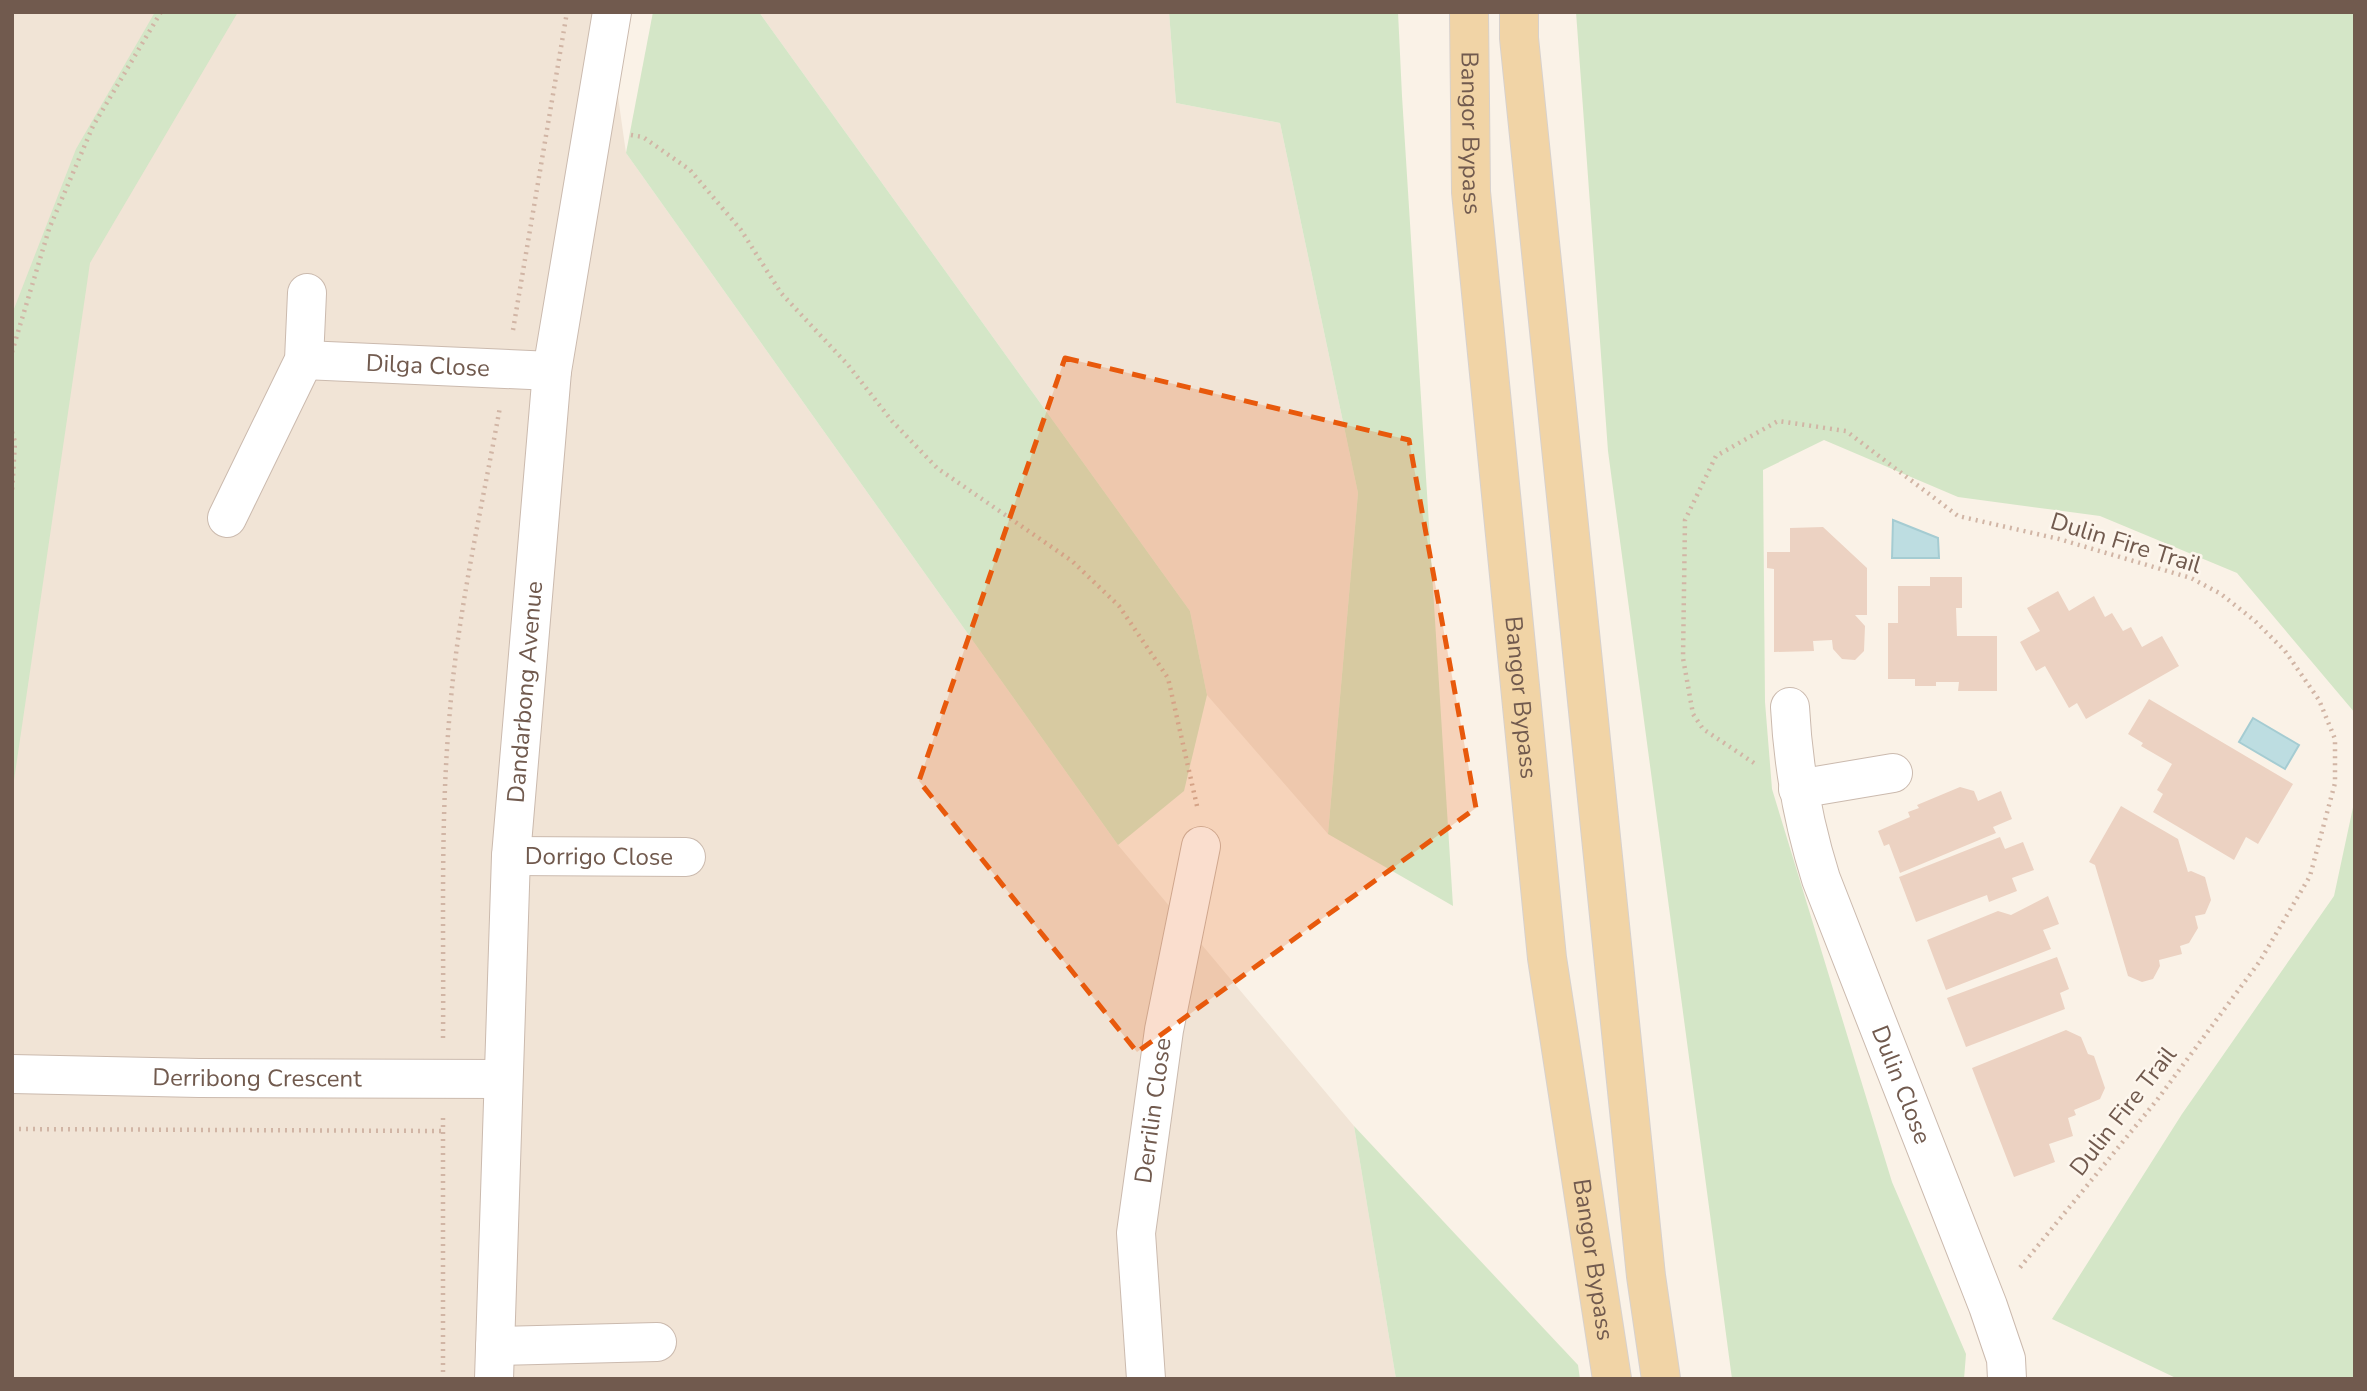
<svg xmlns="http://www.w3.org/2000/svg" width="2367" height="1391" viewBox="0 0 2367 1391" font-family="'Nunito Sans',sans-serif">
	<rect width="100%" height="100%" fill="#faf2e7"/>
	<!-- residential -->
	<g fill="#f1e4d6">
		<polygon points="12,12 606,12 626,153 1118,845 1354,1126 1396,1379 12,1379"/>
		<polygon points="759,12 1169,12 1176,103 1280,123 1358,493 1328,834 1207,695 1190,611"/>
	</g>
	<!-- green -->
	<g fill="#d4e6c7">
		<polygon points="155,12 238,12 90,263 12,794 12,314 76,149"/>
		<polygon points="653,12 759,12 1190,611 1207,695 1184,791 1118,845 626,153"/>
		<polygon points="1169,12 1398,12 1402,96 1453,906 1328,834 1358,493 1280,123 1176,103"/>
		<polygon points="1576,12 2355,12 2355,713 2237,573 2100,516 1958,497 1824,440 1763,470 1765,702 1772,789 1892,1182 1966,1354 1964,1379 1732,1379 1608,451"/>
		<polygon points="2355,798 2355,1379 2178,1379 2052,1319 2182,1114 2334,896"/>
		<polygon points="1354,1126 1578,1365 1580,1379 1396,1379"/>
	</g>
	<!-- water -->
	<g fill="#bddde1" stroke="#a5ccd2" stroke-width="2">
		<polygon points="1893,520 1938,538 1939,558 1892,558"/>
		<polygon points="2253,718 2299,745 2285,769 2239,742"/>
	</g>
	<!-- building -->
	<g fill="#ecd2c2">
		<polygon points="1823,527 1867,568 1867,615 1855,615 1865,626 1864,651 1855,660 1842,659 1833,649 1832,640 1813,641 1814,651 1774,652 1774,569 1767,568 1767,552 1790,552 1790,528"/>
		<polygon points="1930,577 1962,577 1962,608 1956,608 1957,636 1997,636 1997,691 1958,691 1959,682 1936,682 1936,686 1915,686 1915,679 1888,679 1888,623 1898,623 1898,586 1930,586"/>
		<polygon points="2058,591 2069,611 2094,596 2105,617 2112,613 2123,631 2131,627 2142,647 2162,636 2179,666 2086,719 2077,703 2069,708 2045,666 2036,671 2020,642 2040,631 2027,608"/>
		<polygon points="2149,699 2293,784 2258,844 2246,837 2234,860 2153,812 2163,794 2157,790 2172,764 2141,746 2143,743 2128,734"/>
		<polygon points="1960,787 1974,791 1978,801 2001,791 2012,819 1993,827 1996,833 1900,873 1889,844 1884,846 1878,831 1910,817 1908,812 1919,808 1917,805"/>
		<polygon points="2121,806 2178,839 2188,872 2191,871 2205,877 2211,900 2205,914 2195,916 2198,928 2189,943 2180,946 2182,954 2159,960 2160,966 2153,979 2142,982 2128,976 2095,865 2089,862"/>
		<polygon points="2000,837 2005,849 2023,842 2034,870 2012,878 2017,891 1989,902 1987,895 1916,922 1899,877"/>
		<polygon points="2048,896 2059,924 2043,930 2051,949 1946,990 1927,940 1998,911 2011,915"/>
		<polygon points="2057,957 2069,989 2060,993 2065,1009 1966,1047 1947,998"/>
		<polygon points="2066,1030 2081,1037 2088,1054 2094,1056 2105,1088 2100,1099 2074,1110 2076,1115 2068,1118 2073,1136 2049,1144 2055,1162 2014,1177 1972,1068"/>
	</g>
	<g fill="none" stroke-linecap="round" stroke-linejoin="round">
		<!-- minor casing -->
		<g stroke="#cbbaae" stroke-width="40">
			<g id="minor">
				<path id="s1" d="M304,360L552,371"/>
				<polyline points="227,518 304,360 307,293"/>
				<path id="s2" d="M1790,707C1793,766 1803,822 1821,879L1988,1306L2006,1359L2007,1379"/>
				<polyline points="1798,789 1893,773"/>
				<path id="s3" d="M511,856L686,857"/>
				<path id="s4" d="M12,1074L199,1078L503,1079"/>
				<polyline points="495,1346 657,1342"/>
				<path id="s5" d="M494,1379L511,856L552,371L612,12"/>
				<path id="s6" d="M1146,1379L1136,1233L1164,1030L1201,846"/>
			</g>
		</g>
		<!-- primary casing -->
		<g stroke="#d7d1cd" stroke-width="40">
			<g id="primary">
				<path id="s7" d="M1469,12L1471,192L1547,958L1612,1379"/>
				<polyline points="1519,12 1519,38 1646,1276 1661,1379"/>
			</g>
		</g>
		<!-- path -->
		<g stroke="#d1b5a5" stroke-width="4.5" stroke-dasharray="2 5" stroke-linecap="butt">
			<polyline points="631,135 643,137 690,170 741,230 781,293 848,365 892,421 937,468 1072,561 1119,606 1168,678 1197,806"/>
			<polyline points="513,330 567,12"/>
			<polyline points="12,352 49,229 93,126 161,12"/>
			<polyline points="12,432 15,442 12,493"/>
			<polyline points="1754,763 1703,729 1693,714 1683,658 1685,520 1716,456 1778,421 1846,431 1958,516 2059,539 2191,578 2221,594 2255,621 2285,651 2319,700 2335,739 2335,783 2310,876 2260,961 2157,1100 2018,1270"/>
			<path d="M443,1038C444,929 440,819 450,710C458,610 482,507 500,407"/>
			<polyline points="12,1129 444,1131"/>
			<polyline points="443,1379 443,1117"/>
		</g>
		<!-- minor -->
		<use href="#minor" stroke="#fff" stroke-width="38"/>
		<!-- primary -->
		<use href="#primary" stroke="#f1d4a6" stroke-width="38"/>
	</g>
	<!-- marked area -->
	<path fill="#e8590c" fill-opacity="0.2" stroke="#e8590c" stroke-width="5" stroke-dasharray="14 9" stroke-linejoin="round" d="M1065,358L1409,440L1476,808L1137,1052L919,781Z"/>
	<g text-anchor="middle" stroke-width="5" stroke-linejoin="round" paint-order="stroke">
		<!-- street labels -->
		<g font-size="24" fill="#715a4e" stroke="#fdf6ed">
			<text dy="8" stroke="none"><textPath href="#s7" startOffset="121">Bangor Bypass</textPath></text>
			<text dy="8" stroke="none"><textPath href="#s1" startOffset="124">Dilga Close</textPath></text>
			<text transform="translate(2126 543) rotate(17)" y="8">Dulin Fire Trail</text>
			<text dy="8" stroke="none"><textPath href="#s5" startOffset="688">Dandarbong Avenue</textPath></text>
			<text dy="8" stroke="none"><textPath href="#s7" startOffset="688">Bangor Bypass</textPath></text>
			<text dy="8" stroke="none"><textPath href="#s3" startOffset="88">Dorrigo Close</textPath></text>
			<text dy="8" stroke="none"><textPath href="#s4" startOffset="245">Derribong Crescent</textPath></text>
			<text dy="8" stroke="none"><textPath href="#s2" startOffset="396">Dulin Close</textPath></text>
			<text dy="8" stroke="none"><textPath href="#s6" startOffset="270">Derrilin Close</textPath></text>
			<text transform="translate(2123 1111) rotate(-52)" y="8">Dulin Fire Trail</text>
			<text dy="8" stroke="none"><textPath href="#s7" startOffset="1255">Bangor Bypass</textPath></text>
		</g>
	</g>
	<!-- border -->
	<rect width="2367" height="1391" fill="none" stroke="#715a4e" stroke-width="28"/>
</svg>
